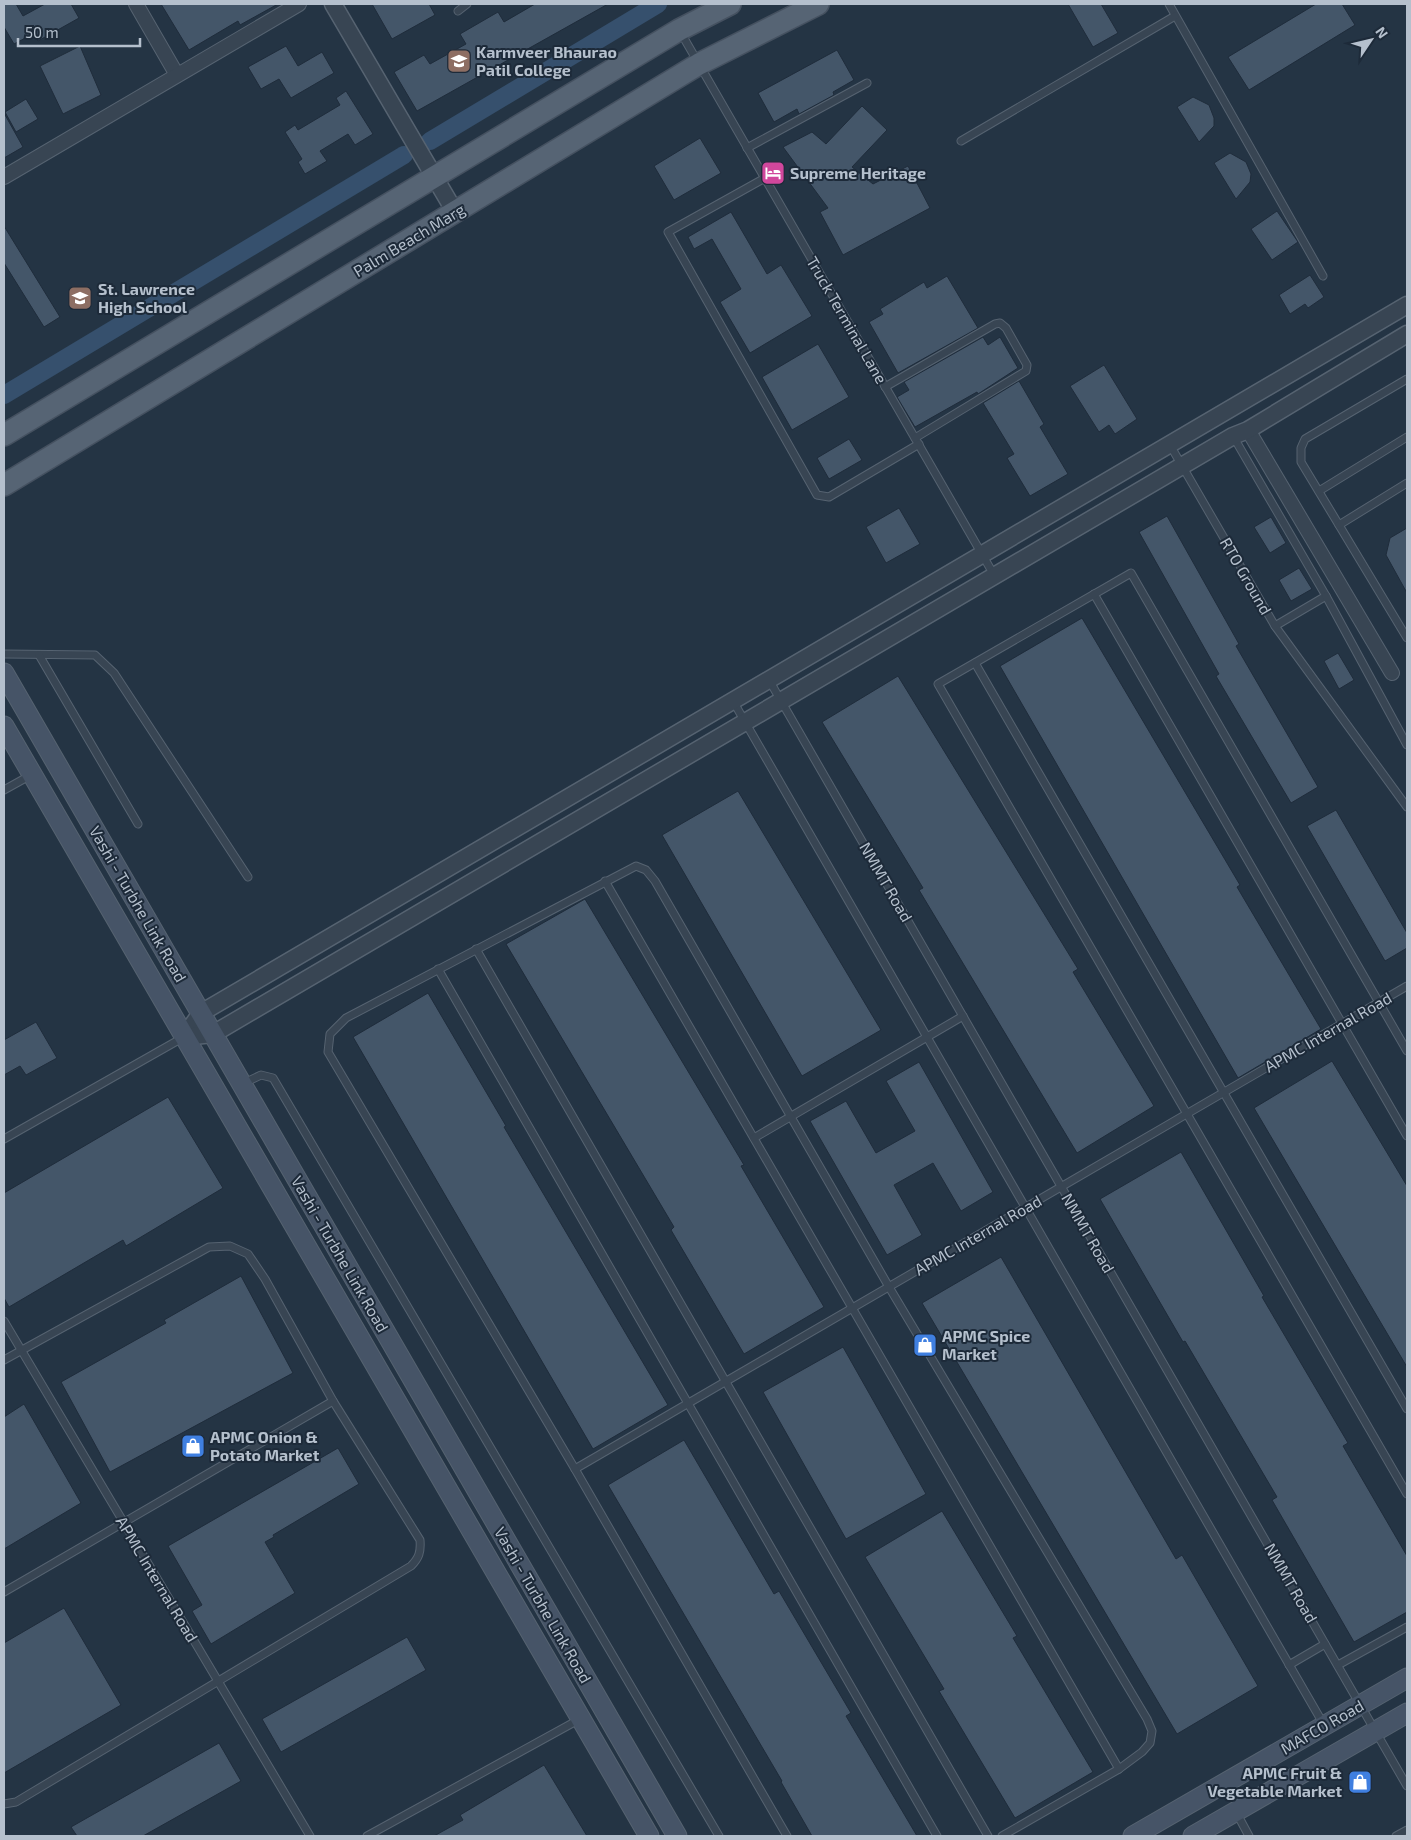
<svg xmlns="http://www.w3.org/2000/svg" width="1411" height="1840" viewBox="0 0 1411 1840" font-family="'Exo 2',sans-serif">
	<rect width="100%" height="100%" fill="#243444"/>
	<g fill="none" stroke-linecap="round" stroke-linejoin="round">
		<!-- canal -->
		<g stroke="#36506d" stroke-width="18">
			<polyline points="430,141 658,4"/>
			<polyline points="4,395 404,155"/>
		</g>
	</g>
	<!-- building -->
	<g fill="#445669" stroke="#1f2c3b">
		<polygon points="4,4 16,4 23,16 45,4 71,4 79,18 38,41 33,34 14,44 4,27"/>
		<polygon points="161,4 278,4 240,25 238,21 189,50"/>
		<polygon points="372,4 429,4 435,15 392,39"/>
		<polygon points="535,4 608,4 417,111 394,72 424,55 430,64 466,44 460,34 498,12 504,22"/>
		<polygon points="1068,4 1101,4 1118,33 1093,47"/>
		<polygon points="1316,4 1342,4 1355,25 1249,90 1228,57"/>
		<polygon points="80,46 101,95 63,114 40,66"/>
		<polygon points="286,46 298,66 322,52 334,73 291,98 279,79 261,89 248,67"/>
		<polygon points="837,50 854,80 833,92 834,95 799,114 797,109 774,122 758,93"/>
		<polygon points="346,91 373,134 355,145 348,134 320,151 327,161 305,174 298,162 302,159 285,132 295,125 298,130 340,105 336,98"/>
		<polygon points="1193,97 1209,105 1214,118 1214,126 1199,142 1177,107"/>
		<polygon points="26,99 38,119 16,132 5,112"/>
		<polygon points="862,106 887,130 852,167 873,184 908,166 930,208 843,255 820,212 828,208 783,147 812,132 826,144"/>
		<polygon points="4,113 23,147 4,158"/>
		<polygon points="700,138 721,173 674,200 654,166"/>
		<polygon points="1230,153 1246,162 1251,174 1250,182 1236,199 1214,163"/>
		<polygon points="1277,211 1298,242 1272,260 1251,229"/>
		<polygon points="731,212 767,274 781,265 812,316 750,353 720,302 741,289 712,239 694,249 688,237"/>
		<polygon points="4,226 60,317 44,327 4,263"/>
		<polygon points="1310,275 1324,297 1308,308 1305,304 1290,314 1279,295"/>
		<polygon points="947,276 978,328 898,373 869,322 883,314 880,309 924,282 927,288"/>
		<polygon points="983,337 988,345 1000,337 1018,368 978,394 977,392 915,427 897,397 909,390 904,382"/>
		<polygon points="818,344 849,397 792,430 762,377"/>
		<polygon points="1104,365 1137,419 1115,434 1109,425 1099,432 1070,386"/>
		<polygon points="1019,381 1044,424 1040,427 1068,474 1030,496 1007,458 1014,454 983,403"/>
		<polygon points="849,439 862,460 829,479 817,458"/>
		<polygon points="899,508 920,544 886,563 866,527"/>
		<polygon points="1167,516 1239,644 1236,646 1318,787 1291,803 1216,676 1219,674 1139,532"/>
		<polygon points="1271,517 1286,543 1270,553 1254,527"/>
		<polygon points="1407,528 1407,593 1386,555 1390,538"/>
		<polygon points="1299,568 1312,589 1291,601 1279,580"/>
		<polygon points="1082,618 1240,885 1237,887 1321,1029 1238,1078 1000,666"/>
		<polygon points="1338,653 1354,680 1339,689 1324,661"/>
		<polygon points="898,676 1078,969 1073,972 1154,1106 1077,1153 919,890 923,888 822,722"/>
		<polygon points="738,791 881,1030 802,1076 662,835"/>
		<polygon points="1336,810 1407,933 1407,948 1385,961 1307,826"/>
		<polygon points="585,899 744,1165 741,1166 824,1307 744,1354 671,1230 674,1227 506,944"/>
		<polygon points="428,993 506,1126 504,1127 668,1405 593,1449 353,1037"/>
		<polygon points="36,1022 57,1058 26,1075 20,1066 4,1075 4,1040"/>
		<polygon points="1332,1061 1407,1186 1407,1367 1254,1108"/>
		<polygon points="919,1062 993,1192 961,1211 933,1163 894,1185 922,1235 887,1255 810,1121 846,1101 876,1153 915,1131 886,1081"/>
		<polygon points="168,1097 223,1188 126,1246 123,1240 9,1307 4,1298 4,1193"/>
		<polygon points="1181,1152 1264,1296 1262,1297 1348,1443 1343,1446 1407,1556 1407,1612 1354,1642 1272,1500 1277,1497 1185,1341 1183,1342 1100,1199"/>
		<polygon points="1001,1257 1176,1559 1182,1555 1258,1686 1177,1734 922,1303"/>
		<polygon points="241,1276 293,1373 110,1472 61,1382 166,1323 164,1320"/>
		<polygon points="843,1347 926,1494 846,1539 763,1392"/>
		<polygon points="24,1404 81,1503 4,1549 4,1417"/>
		<polygon points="684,1440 774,1594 779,1591 851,1713 846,1716 917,1836 812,1836 781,1782 782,1781 608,1485"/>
		<polygon points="338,1448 359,1484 273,1535 274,1537 265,1542 295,1593 211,1644 192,1611 202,1605 168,1546"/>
		<polygon points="942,1511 1017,1636 1013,1638 1093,1772 1015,1818 939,1691 944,1689 865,1557"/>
		<polygon points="64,1608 121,1705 4,1773 4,1643"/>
		<polygon points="407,1637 426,1670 281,1752 262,1719"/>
		<polygon points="219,1743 241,1781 143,1836 77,1836 71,1827"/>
		<polygon points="544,1765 587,1836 434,1836 463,1820 460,1815"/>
	</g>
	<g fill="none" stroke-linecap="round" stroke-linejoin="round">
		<!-- service casing -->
		<g stroke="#566371" stroke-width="9">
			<g id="service">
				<polyline points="1169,4 1323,276"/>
				<polyline points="458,11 467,4"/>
				<polyline points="681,33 994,575"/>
				<polyline points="961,141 1175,16"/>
				<polyline points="747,148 867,83"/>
				<polyline points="765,178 668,232 817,495 829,497 919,444"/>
				<polyline points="1407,379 1305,439 1301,448 1301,462 1407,638"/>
				<polyline points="885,387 995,324 1000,323 1006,328 1027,365 1026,371 915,438"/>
				<polyline points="1170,445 1275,626 1326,596 1233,436"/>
				<polyline points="1319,491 1407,437"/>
				<polyline points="1339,525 1407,483"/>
				<polyline points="1094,594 1407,1136"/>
				<polyline points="1326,596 1407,745"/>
				<polyline points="1275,626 1407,807"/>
				<polyline points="4,654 95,655 114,673 248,877"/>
				<polyline points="39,655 138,824"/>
				<polyline points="975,663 1407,1409"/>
				<polyline points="769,680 1407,1786"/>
				<polyline points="733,701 1324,1725"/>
				<polyline points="4,790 31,775"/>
				<polyline points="605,881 1119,1769"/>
				<polyline points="476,949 988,1836"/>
				<polyline points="438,969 937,1836"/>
				<polyline points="1407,1051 1131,573 938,684 1407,1494"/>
				<polyline points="242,1084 261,1075 273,1078 719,1836"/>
				<polyline points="754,1138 963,1016"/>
				<polyline points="4,1139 184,1037"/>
				<polyline points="4,1321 310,1836"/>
				<path d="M4,1360L209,1247L230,1246L248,1254L265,1279L333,1401L420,1540C421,1552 419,1558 411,1566L16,1802L4,1804"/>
				<polyline points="575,1469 1407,986"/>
				<polyline points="4,1592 333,1401"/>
				<polyline points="1289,1665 1325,1644"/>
				<polyline points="1338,1665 1407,1627"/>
				<polyline points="1236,1812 1249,1836"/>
				<polyline points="367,1836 580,1719"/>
				<polyline points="787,1836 575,1469 328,1052 330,1034 346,1018 636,866 646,870 655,881 889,1287 1147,1719 1152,1731 1150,1743 1142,1752 1119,1769 1002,1836"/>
				<polyline points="1396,1836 1407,1830"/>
			</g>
		</g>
		<!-- minor casing -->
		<g stroke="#566371" stroke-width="16">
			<g id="minor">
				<polyline points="136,4 177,75"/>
				<polyline points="4,177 299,4"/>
				<polyline points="1248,430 1392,673"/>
			</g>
		</g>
		<!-- tertiary casing -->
		<g stroke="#566371" stroke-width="19">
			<g id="tertiary">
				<polyline points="333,4 455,212"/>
				<polyline points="184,1037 201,1013 1407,305"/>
				<polyline points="184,1037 213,1034 1233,436 1248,430 1407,334"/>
			</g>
		</g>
		<!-- secondary casing -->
		<g stroke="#566371" stroke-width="21">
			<g id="secondary">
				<polyline points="4,673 677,1836"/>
				<polyline points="4,726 649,1836"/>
				<polyline points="1133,1836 1407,1678"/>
				<polyline points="1193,1836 1407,1713"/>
			</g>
		</g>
		<!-- primary casing -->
		<g stroke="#455160" stroke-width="24">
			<g id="primary">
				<polyline points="4,435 679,30 730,4"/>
				<polyline points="4,485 699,64 818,4"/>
			</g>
		</g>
		<!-- service -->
		<use href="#service" stroke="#384553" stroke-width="7"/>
		<!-- minor -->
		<use href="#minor" stroke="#384553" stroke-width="14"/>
		<!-- tertiary -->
		<use href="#tertiary" stroke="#384553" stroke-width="16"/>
		<!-- secondary -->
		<use href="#secondary" stroke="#465467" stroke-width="19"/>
		<!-- primary -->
		<use href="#primary" stroke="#566474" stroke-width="21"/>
	</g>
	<!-- icons -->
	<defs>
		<g id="university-square" transform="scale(1.25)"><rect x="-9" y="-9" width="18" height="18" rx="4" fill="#8d6e63" stroke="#1d2a39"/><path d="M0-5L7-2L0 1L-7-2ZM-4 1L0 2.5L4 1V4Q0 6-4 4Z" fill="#fff"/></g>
		<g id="hotel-square" transform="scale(1.25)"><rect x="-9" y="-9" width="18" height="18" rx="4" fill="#d1479c" stroke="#1d2a39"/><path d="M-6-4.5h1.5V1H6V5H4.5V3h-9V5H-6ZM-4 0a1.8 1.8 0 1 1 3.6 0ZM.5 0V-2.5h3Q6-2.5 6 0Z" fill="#fff"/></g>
		<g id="school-square" transform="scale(1.25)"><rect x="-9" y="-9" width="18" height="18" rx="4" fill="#8d6e63" stroke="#1d2a39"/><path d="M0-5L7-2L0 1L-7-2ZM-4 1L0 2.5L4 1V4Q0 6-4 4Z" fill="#fff"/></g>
		<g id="shop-square" transform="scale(1.25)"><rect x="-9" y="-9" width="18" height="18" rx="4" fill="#3f7fe0" stroke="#1d2a39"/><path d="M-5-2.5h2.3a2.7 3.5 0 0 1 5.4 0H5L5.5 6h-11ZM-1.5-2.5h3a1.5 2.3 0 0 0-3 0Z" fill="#fff"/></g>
	</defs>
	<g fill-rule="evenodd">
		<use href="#university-square" x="459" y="61"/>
		<use href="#hotel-square" x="773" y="173"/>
		<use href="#school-square" x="80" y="298"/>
		<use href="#shop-square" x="925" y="1345"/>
		<use href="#shop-square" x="193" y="1446"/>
		<use href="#shop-square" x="1360" y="1782"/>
	</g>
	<g text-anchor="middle" stroke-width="4" stroke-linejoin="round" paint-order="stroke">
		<!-- poi labels -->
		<g font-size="16" font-weight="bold" fill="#b5c0cd" stroke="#1d2a39" text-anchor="start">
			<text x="476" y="58">Karmveer Bhaurao<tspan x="476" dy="18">Patil College</tspan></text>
			<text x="790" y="179">Supreme Heritage</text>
			<text x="98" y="295">St. Lawrence<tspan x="98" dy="18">High School</tspan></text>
			<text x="942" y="1342">APMC Spice<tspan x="942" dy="18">Market</tspan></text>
			<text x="210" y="1443">APMC Onion &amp;<tspan x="210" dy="18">Potato Market</tspan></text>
			<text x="1342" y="1779" text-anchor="end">APMC Fruit &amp;<tspan x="1342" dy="18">Vegetable Market</tspan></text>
		</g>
		<!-- street labels -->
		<g font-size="16" fill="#b5c0cd" stroke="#1d2a39">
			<text transform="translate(409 240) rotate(-31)" y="6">Palm Beach Marg</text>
			<text transform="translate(847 320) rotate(60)" y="6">Truck Terminal Lane</text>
			<text transform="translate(1246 576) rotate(60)" y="6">RTO Ground</text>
			<text transform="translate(886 882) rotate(60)" y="6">NMMT Road</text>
			<text transform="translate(138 904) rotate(60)" y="6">Vashi - Turbhe Link Road</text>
			<text transform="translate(1328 1032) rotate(-30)" y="6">APMC Internal Road</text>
			<text transform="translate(1088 1233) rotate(60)" y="6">NMMT Road</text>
			<text transform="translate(978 1235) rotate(-30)" y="6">APMC Internal Road</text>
			<text transform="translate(340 1254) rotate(60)" y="6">Vashi - Turbhe Link Road</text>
			<text transform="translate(157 1579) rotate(59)" y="6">APMC Internal Road</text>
			<text transform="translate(1291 1583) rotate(60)" y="6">NMMT Road</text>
			<text transform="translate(543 1605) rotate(60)" y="6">Vashi - Turbhe Link Road</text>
			<text transform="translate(1322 1727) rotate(-30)" y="6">MAFCO Road</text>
		</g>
	</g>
	<!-- border -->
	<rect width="1411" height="1840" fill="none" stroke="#b5c0cd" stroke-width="10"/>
	<!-- north arrow -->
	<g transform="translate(1371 40) rotate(55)" stroke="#1d2a39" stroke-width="4" paint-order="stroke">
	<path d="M0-4L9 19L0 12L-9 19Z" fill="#b5c0cd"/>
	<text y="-8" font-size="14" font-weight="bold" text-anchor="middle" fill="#b5c0cd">N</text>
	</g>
	<!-- scale -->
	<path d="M18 38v8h122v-8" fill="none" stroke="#b5c0cd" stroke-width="2.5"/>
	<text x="25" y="38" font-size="15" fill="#b5c0cd" stroke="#1d2a39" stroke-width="4" paint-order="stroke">50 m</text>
</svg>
